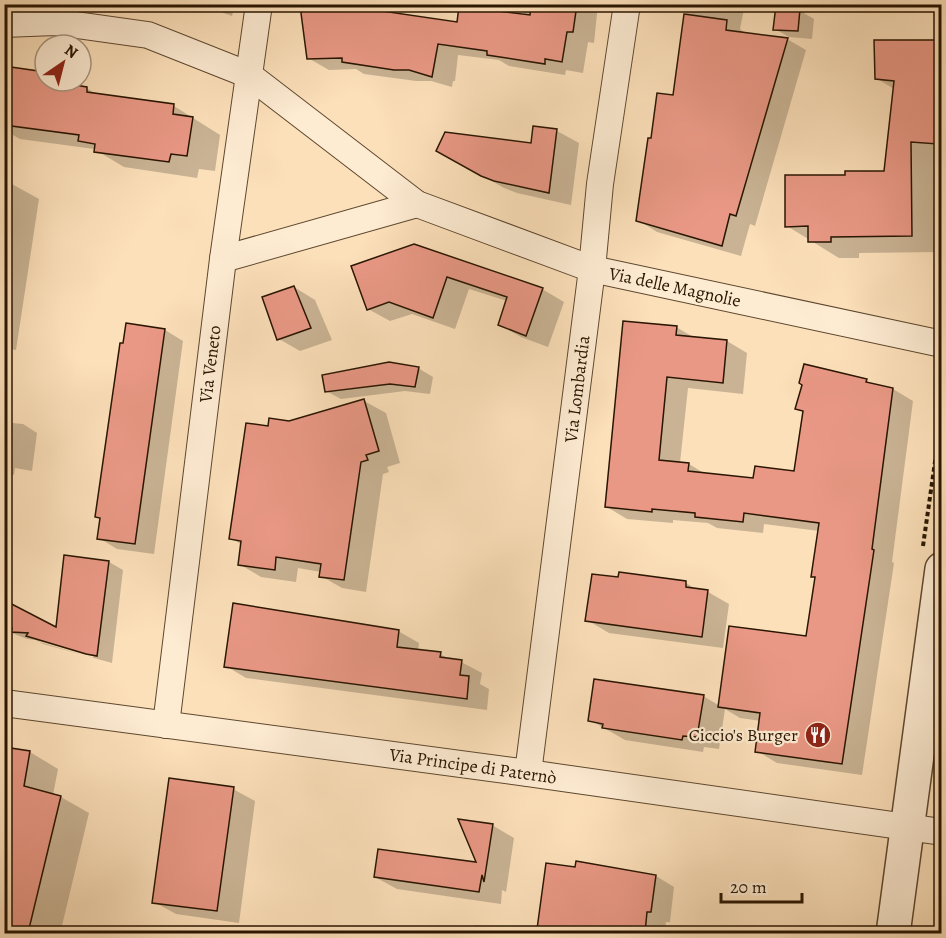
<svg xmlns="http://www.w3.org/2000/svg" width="946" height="938" viewBox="0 0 946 938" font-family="Alegreya,serif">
	<rect width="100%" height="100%" fill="#fce0ba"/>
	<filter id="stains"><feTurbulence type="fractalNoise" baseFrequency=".00333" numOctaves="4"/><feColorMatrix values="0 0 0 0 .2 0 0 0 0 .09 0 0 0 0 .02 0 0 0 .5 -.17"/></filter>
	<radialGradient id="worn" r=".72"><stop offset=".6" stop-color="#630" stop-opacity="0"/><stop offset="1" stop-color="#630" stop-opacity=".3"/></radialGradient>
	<!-- shadow -->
	<g fill="#0003" fill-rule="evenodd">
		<polygon points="198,4 235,4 232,16"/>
		<polygon points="525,4 598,4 594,43 588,42 583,73 566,70 565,75 509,66 499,60 458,55 455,81 453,81 452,87 431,81 416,81 364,74 356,69 329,70 308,58 459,23 523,15"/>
		<polygon points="687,4 745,4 740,29 746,34 787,39 806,50 755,226 750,224 741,256 657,232 638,220 652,140 674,97"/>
		<polygon points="799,10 814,19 812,39 789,37 775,29"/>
		<polygon points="942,42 940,252 859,253 859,258 839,258 787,226 846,177 886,172 894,89 876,78"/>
		<polygon points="4,68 45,74 45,81 75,81 96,94 174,106 220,135 215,171 199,169 197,178 124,167 94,149 20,139 4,130"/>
		<polygon points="534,128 557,131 579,143 571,205 517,193 504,188 438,150 532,145"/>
		<polygon points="4,182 10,183 39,199 16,350 4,348"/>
		<polygon points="414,245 542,289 564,302 548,347 521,337 500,325 507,301 469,289 455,329 412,314 390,321 368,309"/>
		<polygon points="294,287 315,300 332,340 300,351 279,339"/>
		<polygon points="127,325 165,330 183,341 154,554 117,549 99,538 102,520 96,517"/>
		<polygon points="676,327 695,338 727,341 747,353 743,394 688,388 680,463 689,464 707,475 755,480 795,473 804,412 797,408 866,381 875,385 893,389 913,401 892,562 894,563 862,775 777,763 757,751 761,721 740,718 725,709 719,749 704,747 703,752 625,740 590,720 703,696 720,706 808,638 816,578 813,576 819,531 764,524 763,533 717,528 708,523 673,520 673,523 627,519 607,507"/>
		<polygon points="418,368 433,377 430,394 405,391 341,399 326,391"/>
		<polygon points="364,401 386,413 400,463 387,467 389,472 383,474 366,592 342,588 321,576 321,572 298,568 296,582 261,577 239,564 242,545 231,538 269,428"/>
		<polygon points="4,419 12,423 23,424 37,433 32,471 15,468 14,475 4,474"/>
		<path d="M109,562L123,570L112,663L43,644L36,640L27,639L4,630V604L58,629ZM35,637L94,655L93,658L40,642Z"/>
		<polygon points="686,583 699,591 708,592 729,604 723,648 609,633 587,620"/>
		<polygon points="398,631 419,643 418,651 440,654 451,660 461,662 482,673 480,684 489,689 487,710 246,678 226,666"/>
		<polygon points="4,748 30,752 58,769 53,795 61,797 89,813 60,934 4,934"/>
		<polygon points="233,789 255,801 239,923 176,914 154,902"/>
		<polygon points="492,825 514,838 506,892 502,890 501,904 397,889 375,877 479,864"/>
		<polygon points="656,876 674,887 670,922 666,922 664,934 547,934 539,929"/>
		<polygon points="942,895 942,934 936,934"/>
		<polygon points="475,925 537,933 538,934 474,934"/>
	</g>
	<!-- building -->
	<g fill="#e99885" stroke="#291501" stroke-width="1.5">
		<polygon points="305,4 334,4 457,22 459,6 530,15 531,4 577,4 573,32 567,32 562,62 545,59 545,64 487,55 487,51 438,44 432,77 409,70 394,70 342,62 342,58 307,59 301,13"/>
		<polygon points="776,5 800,9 798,31 773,30"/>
		<polygon points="684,14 727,20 726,30 788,38 736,216 730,214 722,246 636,221 648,138 651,138 657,93 673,95"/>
		<polygon points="874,40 942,40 942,110 938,144 911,142 912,236 831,237 831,242 808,242 808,226 785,227 785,175 845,175 845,171 884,171 894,81 875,79"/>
		<polygon points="4,66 45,72 45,81 68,81 67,84 87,87 87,92 174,104 173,114 193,117 187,156 171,154 169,162 94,152 95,144 78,141 79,135 4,125"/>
		<polygon points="533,126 557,129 549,193 494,181 481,176 436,151 445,132 531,143"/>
		<polygon points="414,244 543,288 526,336 498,325 507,297 447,277 433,318 389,302 367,310 351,266"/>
		<polygon points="294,286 311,328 277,340 262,297"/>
		<polygon points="623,321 677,326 676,335 727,340 723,383 667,377 659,460 689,463 688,471 753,478 755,466 794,471 803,411 795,409 802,385 799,383 804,364 867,379 866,382 893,388 872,549 874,550 842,764 755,752 760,713 718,707 729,626 806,636 815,577 811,577 819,523 744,513 743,522 695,517 695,513 652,509 652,512 605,507"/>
		<polygon points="126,323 165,329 135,544 97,539 100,518 95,517 120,343 123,343"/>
		<polygon points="389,362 419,367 415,387 390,384 325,392 322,375"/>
		<polygon points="364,399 379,451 366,455 368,460 361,462 344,580 319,577 321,564 276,557 275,570 238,565 241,541 229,539 246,423 268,426 269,418 289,421"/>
		<polygon points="64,555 109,561 97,656 86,654 26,636 28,633 11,632 12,628 4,627 4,600 56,627"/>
		<polygon points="619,572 686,581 686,587 708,590 702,637 585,621 592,574 618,577"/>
		<polygon points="233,603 399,630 397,647 441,652 440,657 462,660 460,675 469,676 467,699 224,667"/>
		<polygon points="594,679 704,695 697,737 683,736 682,740 602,728 603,724 588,721"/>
		<polygon points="4,747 30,751 24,786 61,796 28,933 4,933"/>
		<polygon points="169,778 234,787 217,911 152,903"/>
		<polygon points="458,819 493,824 484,882 482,875 479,892 374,877 378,849 476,862"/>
		<polygon points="576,861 656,875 651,912 647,912 645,933 568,933 537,929 546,863 575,867"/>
	</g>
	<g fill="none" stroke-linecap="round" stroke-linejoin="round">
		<!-- minor casing -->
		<g stroke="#5e482f" stroke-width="28">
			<g id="minor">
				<polyline points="4,24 55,22 148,35 249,75 417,204 592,269 942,344"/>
				<polyline points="223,259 417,204"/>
				<polyline points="4,703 528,773 942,832"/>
				<polyline points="166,725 223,259 259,4"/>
				<polyline points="528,773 592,269 600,184 627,4"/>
			</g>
		</g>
		<!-- tertiary casing -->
		<g stroke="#5e482f" stroke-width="36">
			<polyline id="tertiary" points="893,934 942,569"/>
		</g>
		<!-- path -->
		<polyline stroke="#291501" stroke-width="4" stroke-dasharray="4.5 3" stroke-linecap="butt" points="923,546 942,413"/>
		<!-- minor -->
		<use href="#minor" stroke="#fdebd2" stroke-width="26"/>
		<!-- tertiary -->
		<use href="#tertiary" stroke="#fdebd2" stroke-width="33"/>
	</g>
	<!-- icons -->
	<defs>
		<g id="restaurant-disc" transform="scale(1.35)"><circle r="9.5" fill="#8f2418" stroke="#fdebd2"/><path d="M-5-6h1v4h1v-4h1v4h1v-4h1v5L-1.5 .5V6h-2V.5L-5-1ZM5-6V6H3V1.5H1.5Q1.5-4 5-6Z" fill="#fff"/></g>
	</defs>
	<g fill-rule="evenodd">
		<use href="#restaurant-disc" x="818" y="735"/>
	</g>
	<g text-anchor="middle" stroke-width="4.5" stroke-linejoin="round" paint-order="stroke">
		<!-- street labels -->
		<g font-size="18" fill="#291501" stroke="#fdebd2">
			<text transform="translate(675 287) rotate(12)" y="6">Via delle Magnolie</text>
			<text transform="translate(210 364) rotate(-83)" y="6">Via Veneto</text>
			<text transform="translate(577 389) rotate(-83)" y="6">Via Lombardia</text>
			<text transform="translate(473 766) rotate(8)" y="6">Via Principe di Paternò</text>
		</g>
		<!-- poi labels -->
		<g font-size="18" fill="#291501" stroke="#fdebd2" text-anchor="end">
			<text x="798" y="741">Ciccio's Burger</text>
		</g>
	</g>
	<!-- margin -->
	<rect width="946" height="938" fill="none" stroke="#fce0ba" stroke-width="24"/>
	<rect x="6" y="6" width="934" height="926" fill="none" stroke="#291501" stroke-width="3"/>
	<rect x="12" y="12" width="922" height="914" fill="none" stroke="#291501" stroke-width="1.5"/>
	<!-- north arrow -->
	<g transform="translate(63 63) rotate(35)"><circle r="28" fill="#fdebd2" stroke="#a8957e" stroke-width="1.5"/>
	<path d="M0-4.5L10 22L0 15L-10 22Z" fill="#8f2418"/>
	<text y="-9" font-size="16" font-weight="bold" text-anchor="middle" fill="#291501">N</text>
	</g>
	<!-- scale -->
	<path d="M721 893v9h81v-9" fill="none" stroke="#291501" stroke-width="3"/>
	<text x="730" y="893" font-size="18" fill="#291501" stroke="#fdebd2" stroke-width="4.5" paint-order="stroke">20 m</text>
	<rect width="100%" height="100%" filter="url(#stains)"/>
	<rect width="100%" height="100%" fill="url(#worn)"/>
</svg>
